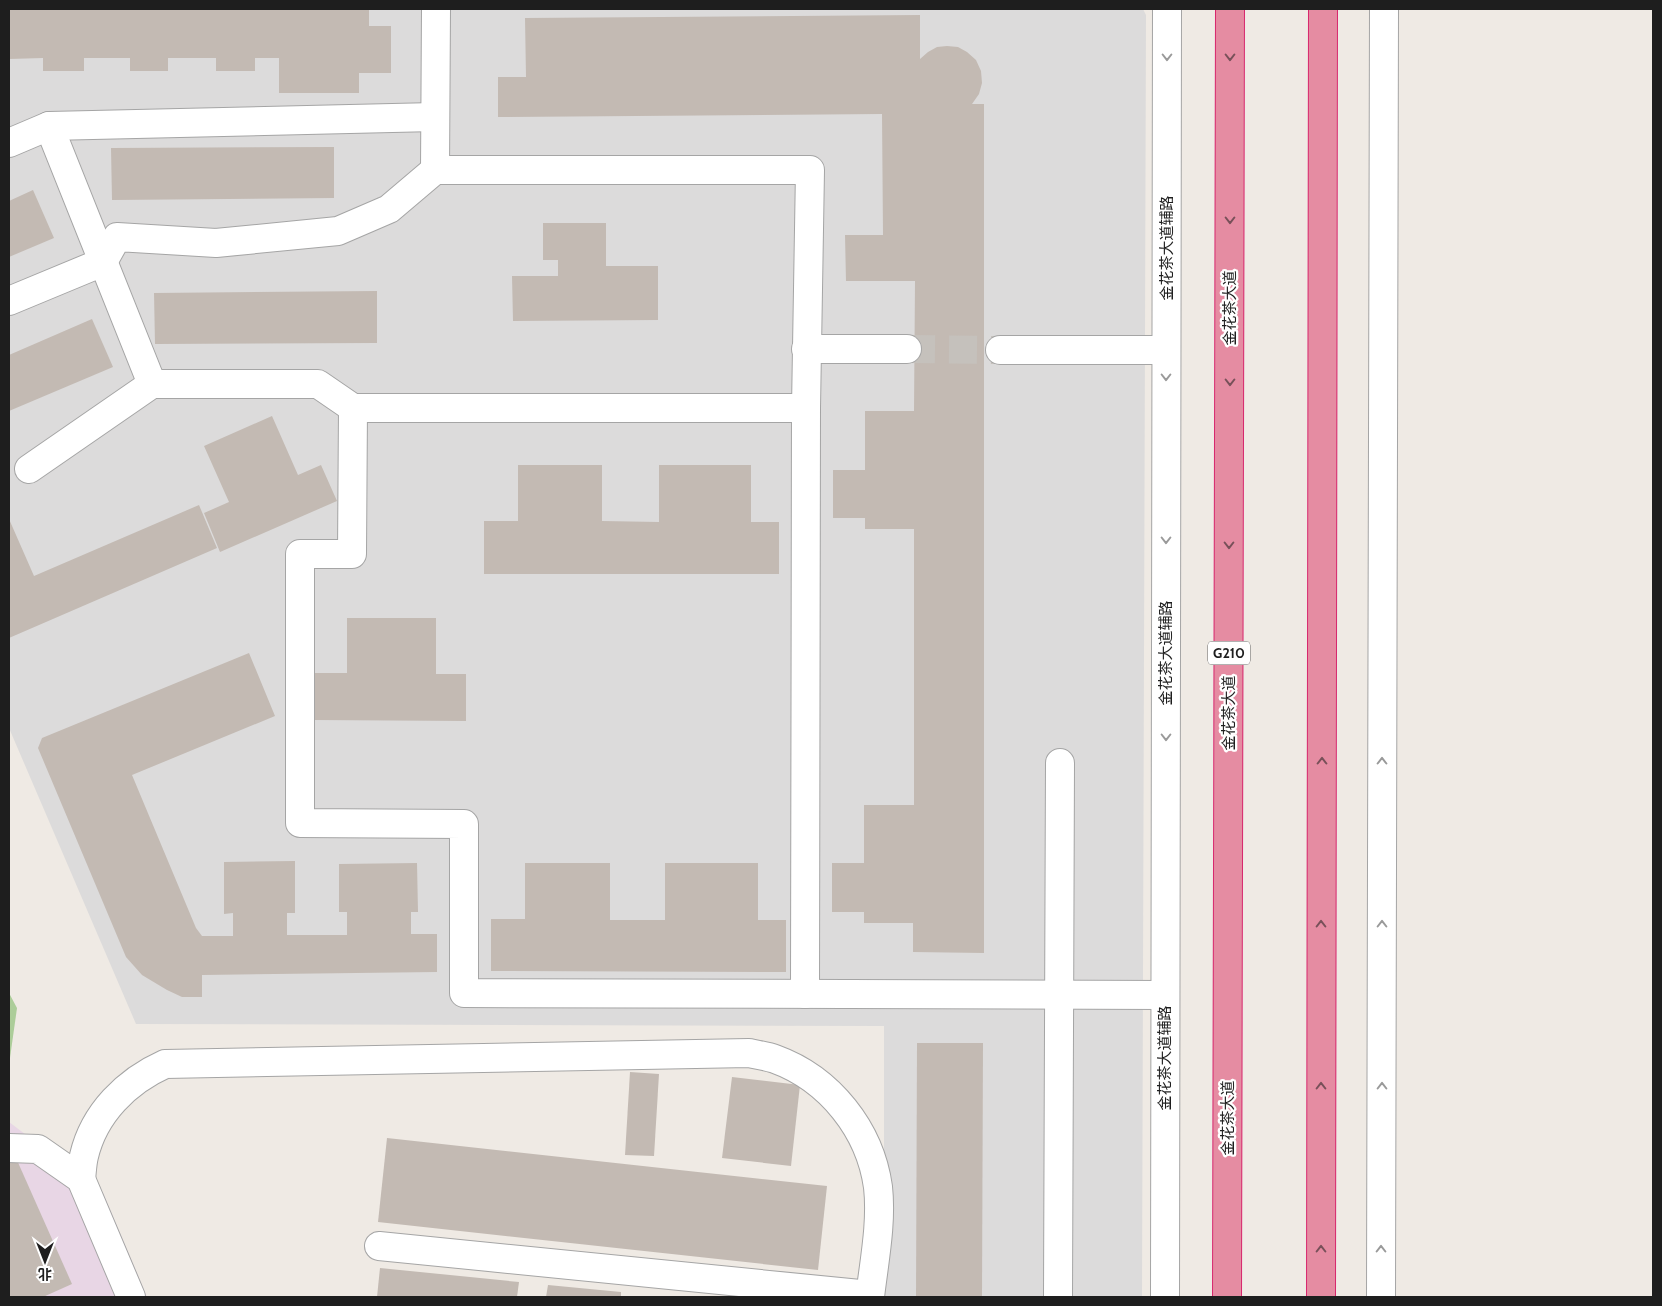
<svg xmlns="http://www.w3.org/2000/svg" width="1662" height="1306" viewBox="0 0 1662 1306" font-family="Cabin,'Noto Sans SC',sans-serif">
	<rect width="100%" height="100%" fill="#efeae4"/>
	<!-- residential -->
	<polygon fill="#dcdbdb" points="9,9 1143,9 1146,15 1142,1297 884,1297 884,1026 136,1024 9,728"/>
	<!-- industrial -->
	<polygon fill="#e8d6e5" points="9,1122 103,1193 147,1297 9,1297"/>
	<!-- forest -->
	<polygon fill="#accd99" points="9,993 17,1008 9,1065"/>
	<!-- building -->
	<g fill="#c3bab3">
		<polygon points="9,9 369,9 369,26 391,26 391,73 359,73 359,93 279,93 279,58 255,58 255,71 216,71 216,58 168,58 168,71 130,71 130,58 84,58 84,71 43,71 43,58 9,59"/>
		<polygon points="920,15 920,59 928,52 937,47 947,46 958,47 967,52 976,60 981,71 982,83 979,94 972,104 984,104 984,953 913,952 913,923 864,923 864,912 832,912 832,863 864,863 864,805 914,805 914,529 865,529 865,518 833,518 833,470 865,470 865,411 914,411 915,281 846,281 845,235 883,235 882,114 498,117 498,77 526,77 525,18"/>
		<polygon points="334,147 334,198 112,200 111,148"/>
		<polygon points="33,190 54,238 9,257 9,201"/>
		<polygon points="543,223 606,223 606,266 658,266 658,320 513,321 512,276 558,276 558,260 543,260"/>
		<polygon points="377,291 377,343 155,344 154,293"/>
		<polygon points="92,319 113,367 9,411 9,355"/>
		<polygon points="272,416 298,475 321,465 337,501 220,552 204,513 229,502 204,446"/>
		<polygon points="518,465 602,465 602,521 659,522 659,465 751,465 751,522 779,522 779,574 484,574 484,521 518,521"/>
		<polygon points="199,505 217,548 9,638 9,519 34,576"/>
		<polygon points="347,618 436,618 436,674 466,674 466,721 314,720 314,673 347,673"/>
		<polygon points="249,653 275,716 132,775 196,928 202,936 233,936 233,913 224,914 224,862 295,861 295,913 287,913 287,935 347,935 347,912 339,912 339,864 417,863 418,912 411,912 411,934 437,934 437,972 202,975 202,997 182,997 167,990 142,975 126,957 38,748 42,738"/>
		<polygon points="525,863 610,863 610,920 665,920 665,863 758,863 758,920 786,920 786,972 491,971 491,919 525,919"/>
		<polygon points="917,1043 983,1043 982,1297 916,1297"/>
		<polygon points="630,1072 659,1074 654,1156 625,1155"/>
		<polygon points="732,1077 800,1085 791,1166 722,1158"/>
		<polygon points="387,1138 827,1186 818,1270 378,1222"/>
		<polygon points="16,1158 72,1284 43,1297 9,1297 9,1161"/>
		<polygon points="380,1268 519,1282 517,1297 377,1297"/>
		<polygon points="548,1285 621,1292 621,1297 546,1297"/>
	</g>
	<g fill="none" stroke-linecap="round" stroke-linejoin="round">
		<!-- minor-tunnel -->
		<polyline stroke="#c5c1bc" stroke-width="28" stroke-dasharray="28 14" stroke-linecap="butt" points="907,349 1000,350"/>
		<!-- minor casing -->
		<g stroke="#a5a5a5" stroke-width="30">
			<g id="minor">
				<polyline points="436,9 435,170 810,170 806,408 805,994"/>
				<polyline points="49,126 152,384"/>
				<polyline points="9,143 49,126 435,117"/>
				<polyline points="9,301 103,262 117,237 216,243 338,231 389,209 435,170"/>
				<polyline points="806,349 907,349"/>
				<polyline points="1000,350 1166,350"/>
				<polyline points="353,408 352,554 300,554 300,823 464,824 464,993 1165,995"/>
				<polyline points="29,469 152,384 318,384 353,408 806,408"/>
				<polyline points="9,1148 38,1149 81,1179 131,1297"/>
				<path d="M81,1179C82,1172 82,1164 84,1156C94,1113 127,1081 165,1064L749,1053C758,1055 767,1056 775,1059C830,1079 870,1130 878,1187C882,1223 874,1262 870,1297"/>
				<polyline points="379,1246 870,1295"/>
				<polyline points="1058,1297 1060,763"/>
				<polyline points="1165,1297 1167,9"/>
				<polyline points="1381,1297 1384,9"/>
			</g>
		</g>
		<!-- highway casing -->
		<g stroke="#d7276d" stroke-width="30">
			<g id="highway">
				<polyline points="1227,1297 1230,9"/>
				<polyline points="1321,1297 1323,9"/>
			</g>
		</g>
		<!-- minor -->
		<use href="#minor" stroke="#fff" stroke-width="28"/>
		<!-- highway -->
		<use href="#highway" stroke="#e58ca2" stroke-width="28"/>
	</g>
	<!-- one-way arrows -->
	<defs><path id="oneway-chevron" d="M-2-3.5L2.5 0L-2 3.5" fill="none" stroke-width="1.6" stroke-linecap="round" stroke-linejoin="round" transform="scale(1.25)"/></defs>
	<g stroke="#9a9a9a">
		<use href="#oneway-chevron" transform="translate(1167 57) rotate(90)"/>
		<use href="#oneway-chevron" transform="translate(1166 377) rotate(90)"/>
		<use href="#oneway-chevron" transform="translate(1166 540) rotate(90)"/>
		<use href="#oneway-chevron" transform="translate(1166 737) rotate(90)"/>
		<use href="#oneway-chevron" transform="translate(1382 761) rotate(-90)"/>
		<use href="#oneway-chevron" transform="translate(1382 924) rotate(-90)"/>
		<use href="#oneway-chevron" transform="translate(1382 1086) rotate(-90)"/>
		<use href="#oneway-chevron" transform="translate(1381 1249) rotate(-90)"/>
	</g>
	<g stroke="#785059">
		<use href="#oneway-chevron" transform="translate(1230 57) rotate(90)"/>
		<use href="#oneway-chevron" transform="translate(1230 220) rotate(90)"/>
		<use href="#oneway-chevron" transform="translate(1230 382) rotate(90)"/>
		<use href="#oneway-chevron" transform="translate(1229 545) rotate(90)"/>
		<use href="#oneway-chevron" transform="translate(1322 761) rotate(-90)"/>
		<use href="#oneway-chevron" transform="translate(1321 924) rotate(-90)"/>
		<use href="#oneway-chevron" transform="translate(1321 1086) rotate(-90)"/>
		<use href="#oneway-chevron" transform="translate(1321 1249) rotate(-90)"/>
	</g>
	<g text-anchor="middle" stroke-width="4.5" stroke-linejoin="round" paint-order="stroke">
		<!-- shield labels -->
		<rect fill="#fff" stroke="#626262" stroke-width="1" x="1208" y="641.5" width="42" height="23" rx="4"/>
		<g font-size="14" font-weight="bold" fill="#1e1e1e">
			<text x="1229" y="658">G210</text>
		</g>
		<!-- street labels -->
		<g font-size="15" fill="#1e1e1e" stroke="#fff">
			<text transform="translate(1167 248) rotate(-90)" y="5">金花茶大道辅路</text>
			<text transform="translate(1230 308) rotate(-90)" y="5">金花茶大道</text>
			<text transform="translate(1166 653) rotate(-90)" y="5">金花茶大道辅路</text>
			<text transform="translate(1229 713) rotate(-90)" y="5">金花茶大道</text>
			<text transform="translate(1165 1058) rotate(-90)" y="5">金花茶大道辅路</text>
			<text transform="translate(1228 1118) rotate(-90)" y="5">金花茶大道</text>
		</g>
	</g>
	<!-- border -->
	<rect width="1662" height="1306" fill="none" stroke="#1e1e1e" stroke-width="20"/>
	<!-- north arrow -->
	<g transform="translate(45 1261) rotate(180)" stroke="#ffffff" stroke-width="4" paint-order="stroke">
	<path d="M0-4L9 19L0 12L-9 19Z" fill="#1e1e1e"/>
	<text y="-8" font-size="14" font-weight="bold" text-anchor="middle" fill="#1e1e1e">北</text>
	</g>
</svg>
